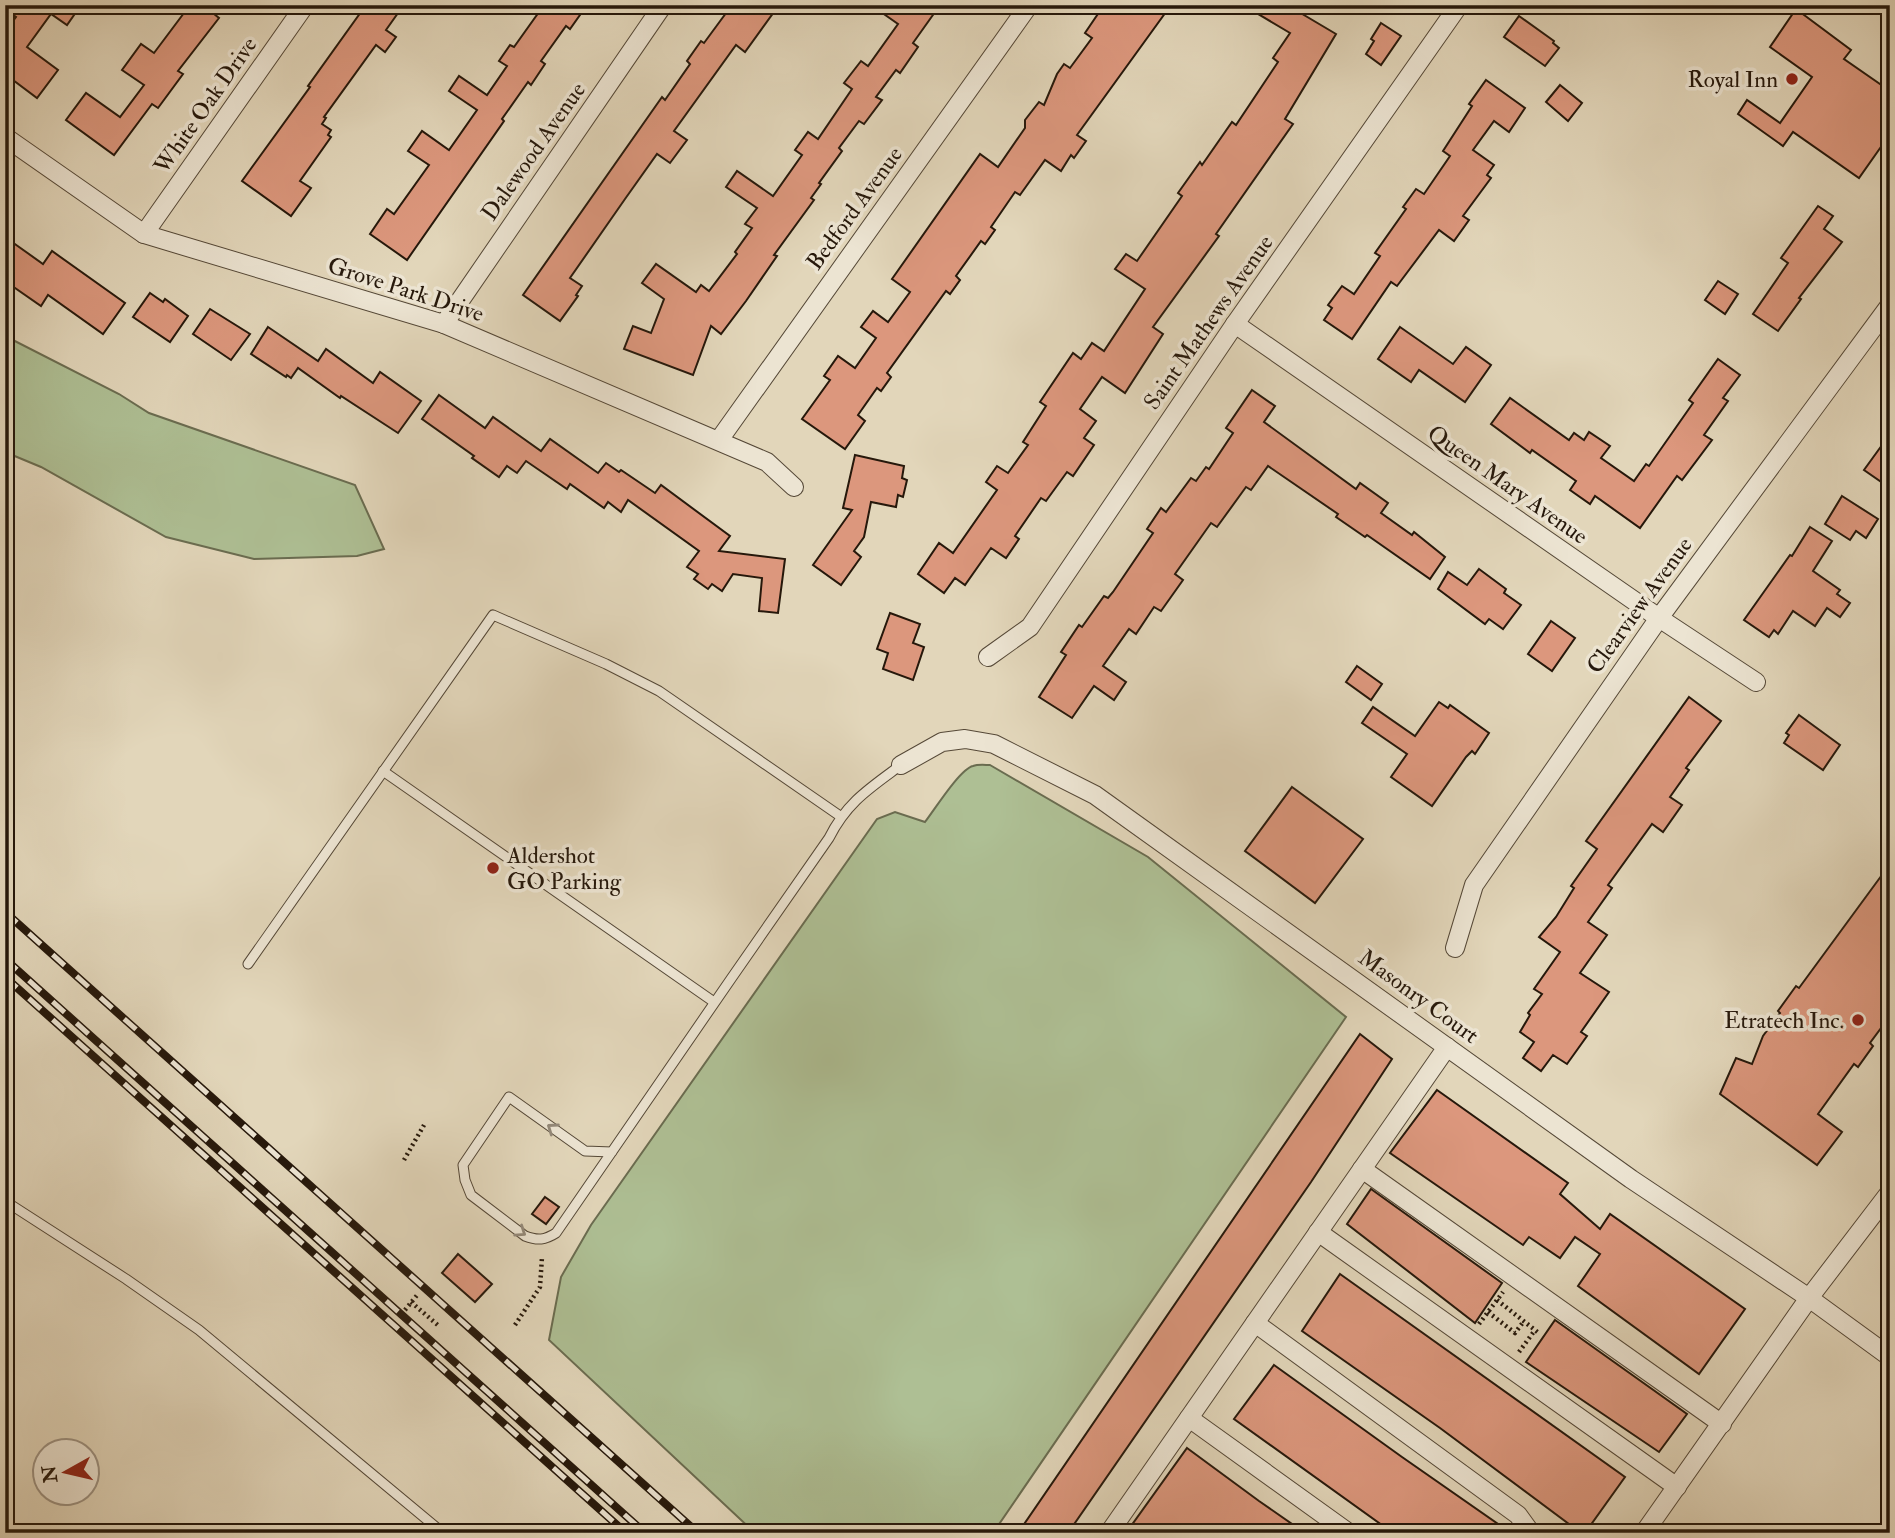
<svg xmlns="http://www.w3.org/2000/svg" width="1895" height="1538" viewBox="0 0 1895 1538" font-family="'IM FELL Double Pica',serif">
	<rect width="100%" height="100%" fill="#e2d6ba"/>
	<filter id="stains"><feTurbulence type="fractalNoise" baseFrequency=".00286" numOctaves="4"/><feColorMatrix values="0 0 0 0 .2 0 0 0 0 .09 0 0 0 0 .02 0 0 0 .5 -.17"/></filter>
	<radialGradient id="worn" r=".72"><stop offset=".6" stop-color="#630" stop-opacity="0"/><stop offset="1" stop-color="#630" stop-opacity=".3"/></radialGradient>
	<!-- green -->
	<g fill="#aebf94" stroke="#6a6c50" stroke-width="2">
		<polygon points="5,336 119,394 149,413 355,485 384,549 357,556 254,559 166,537 41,467 5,452"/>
		<path d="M990,765L1148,857L1346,1017L993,1533H755L549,1340L561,1277L591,1225L877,819L895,812L925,822C935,809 960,769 973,766C978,764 985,765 990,765Z"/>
	</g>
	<!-- building -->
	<g fill="#dc977d" stroke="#26180b" stroke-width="2">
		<polygon points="5,5 81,5 67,25 51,14 27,47 58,70 37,98 5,74 5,32 16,17 5,9"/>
		<polygon points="190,5 203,5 219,18 178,71 183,74 158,108 152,104 114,155 66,120 86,93 120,117 144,85 122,70 141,44 154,53"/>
		<polygon points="366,5 387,5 398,13 386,30 396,37 385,52 376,45 324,117 326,118 322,124 331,130 328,135 331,137 300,181 311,188 291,216 242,181 310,87 308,86"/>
		<polygon points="544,5 587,5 570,29 566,26 541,61 545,64 531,85 528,82 502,119 504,121 407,260 370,234 387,209 394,214 429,165 408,151 422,131 449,150 477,110 449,91 459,76 487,95 507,66 499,61 510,45 514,47"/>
		<polygon points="732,5 779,5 745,52 736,45 674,131 687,140 670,163 657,154 625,199 570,278 582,286 576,295 578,296 560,321 523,295 662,97 665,100 690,64 687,61 701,41 704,43"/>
		<polygon points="871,5 940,5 913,43 918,47 900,73 896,70 876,97 882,100 864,124 859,121 839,148 842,151 819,183 821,184 811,198 814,200 774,255 777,256 746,301 721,334 711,326 693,375 624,349 633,326 651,333 664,299 642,283 656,264 696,292 701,285 709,291 737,254 735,252 752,228 745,224 757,208 726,187 737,171 773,196 802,155 795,150 808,132 818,139 852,89 844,83 861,61 868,66 898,24"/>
		<polygon points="1104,5 1171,5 1077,135 1086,141 1074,158 1071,155 1061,171 1045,160 1020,195 1015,192 991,227 995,230 985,244 981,241 956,276 960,280 950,294 946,291 887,373 891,377 881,391 877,388 858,415 865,421 845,449 802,419 830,380 824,376 838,356 855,368 876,338 861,327 873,311 888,322 910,292 892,279 980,154 998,167 1025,128 1025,120 1039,102 1044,105 1057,74 1064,64 1070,68 1092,38 1085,33"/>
		<polygon points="1243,5 1287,5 1336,34 1285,119 1293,124 1216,234 1219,236 1153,327 1163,334 1125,393 1102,377 1080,409 1096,421 1084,438 1094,445 1073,476 1067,472 1046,501 1041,498 1015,536 1019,539 1006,558 991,548 965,585 955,578 944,593 918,574 939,543 953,553 997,490 986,482 997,466 1008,473 1028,445 1023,442 1046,406 1040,402 1073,353 1081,359 1092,343 1104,351 1145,289 1115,269 1126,254 1137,261 1182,196 1178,193 1200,162 1202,165 1232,122 1236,125 1278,62 1273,58 1290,33"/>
		<polygon points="1796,9 1851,50 1844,59 1890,91 1890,134 1859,178 1793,132 1783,146 1738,114 1747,100 1780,123 1812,77 1770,47"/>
		<polygon points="1519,16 1554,41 1553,43 1559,48 1545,66 1504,37"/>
		<polygon points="1381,23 1401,36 1381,65 1366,54 1374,41 1371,39"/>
		<polygon points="1486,80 1525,108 1509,132 1494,121 1473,150 1494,165 1487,175 1491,178 1463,216 1469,220 1454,241 1439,230 1397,286 1391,282 1352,339 1324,320 1332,308 1328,305 1342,286 1354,294 1380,256 1375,253 1406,209 1403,207 1416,189 1424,194 1450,156 1443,151 1472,106 1469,104"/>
		<polygon points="1560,85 1582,103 1568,121 1546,102"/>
		<polygon points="1818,206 1833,216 1824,229 1842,242 1799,298 1801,299 1778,331 1753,314 1788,263 1781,258"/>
		<polygon points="5,237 43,264 52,251 125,303 103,334 48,295 41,306 5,281"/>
		<polygon points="1718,281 1738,294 1725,314 1705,300"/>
		<polygon points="150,293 163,302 165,299 188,316 170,342 133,317"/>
		<polygon points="210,309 250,334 231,360 193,334"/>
		<polygon points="268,327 318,361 326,349 373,383 380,372 421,401 398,433 341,396 340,398 298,368 291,378 287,375 286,377 251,354"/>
		<polygon points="1400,327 1453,364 1466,347 1491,365 1465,402 1419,370 1411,382 1378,359"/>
		<polygon points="1718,359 1740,375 1723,398 1728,401 1704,435 1712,440 1682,480 1677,476 1640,528 1595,496 1590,504 1570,490 1576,481 1532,450 1530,453 1491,424 1510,398 1569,440 1574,433 1584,440 1589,432 1610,446 1601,458 1634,481 1646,464 1649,466 1693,403 1689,400"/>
		<polygon points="1252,390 1275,406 1264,422 1356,489 1360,483 1388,503 1381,513 1412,535 1414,532 1445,557 1430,579 1367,535 1365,537 1336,517 1338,514 1268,466 1251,490 1246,487 1217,527 1211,523 1175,574 1183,580 1161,611 1154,607 1136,634 1129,629 1103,666 1126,682 1114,700 1094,686 1072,718 1039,697 1066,655 1061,652 1079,625 1082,627 1104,596 1108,598 1113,592 1153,533 1147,529 1161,508 1166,512 1191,478 1196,481 1206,467 1209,469 1233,433 1226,428"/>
		<polygon points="439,395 485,428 493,417 541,451 550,439 598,473 606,463 619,472 621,470 655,493 661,485 730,536 719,551 785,559 778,613 759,611 762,578 733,574 722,591 712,584 708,589 694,579 698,574 687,567 699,551 628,500 621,512 608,502 604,508 570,484 567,489 526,461 517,473 507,466 499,477 472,458 474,456 422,419"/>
		<polygon points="1890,434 1890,488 1864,470"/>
		<polygon points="855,455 904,466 902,478 907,480 903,497 898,495 896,507 871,502 864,537 854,551 861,557 841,585 813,565 852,510 843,508"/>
		<polygon points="1842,496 1878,519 1866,538 1856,531 1850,540 1825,524"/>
		<polygon points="1810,527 1832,541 1813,571 1840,590 1837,594 1850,603 1840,617 1827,608 1815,626 1793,611 1778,634 1774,630 1769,637 1744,620 1790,555 1792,556"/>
		<polygon points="1479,569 1506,589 1504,593 1521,605 1503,629 1489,619 1485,624 1438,589 1448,572 1467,585"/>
		<polygon points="890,613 920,624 913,643 924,647 913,680 883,669 888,653 877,649"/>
		<polygon points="1551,621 1575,638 1552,671 1528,654"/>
		<polygon points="1357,666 1382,684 1371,700 1346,682"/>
		<polygon points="1689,697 1721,721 1686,768 1689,770 1670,797 1682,805 1663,832 1652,824 1608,885 1612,888 1588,922 1607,935 1580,973 1609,992 1581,1032 1587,1036 1567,1064 1553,1055 1541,1071 1523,1058 1534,1042 1520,1032 1530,1015 1528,1013 1542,994 1534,989 1560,952 1539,937 1556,917 1574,888 1571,886 1597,849 1586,841"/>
		<polygon points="1439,702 1448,708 1450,705 1489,733 1475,754 1472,751 1466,757 1432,806 1391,777 1407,754 1362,723 1373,707 1415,736"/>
		<polygon points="1799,715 1840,745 1823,770 1784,743 1789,735 1786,733"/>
		<polygon points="1292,787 1363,839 1315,903 1245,851"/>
		<polygon points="1890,864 1890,1016 1870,1043 1873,1046 1858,1067 1854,1064 1818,1114 1842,1132 1817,1165 1720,1094 1736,1058 1752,1064 1763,1036 1780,1013 1778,1011 1796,986 1799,988"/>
		<polygon points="1360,1034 1392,1059 1311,1182 1068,1533 1018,1533"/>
		<polygon points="1437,1090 1568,1183 1560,1194 1600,1229 1610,1214 1745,1309 1699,1374 1578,1286 1600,1254 1575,1237 1560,1258 1529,1237 1523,1245 1390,1153"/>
		<polygon points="1371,1189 1502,1283 1475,1323 1347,1224"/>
		<polygon points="545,1197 559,1207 546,1224 532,1214"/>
		<polygon points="458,1254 492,1284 475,1302 442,1273"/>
		<polygon points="1340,1274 1625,1477 1585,1533 1581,1533 1440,1428 1302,1331"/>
		<polygon points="1555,1320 1687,1414 1659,1452 1526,1362"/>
		<polygon points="1274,1365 1402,1457 1511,1533 1393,1533 1234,1419"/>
		<polygon points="1187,1448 1259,1501 1305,1533 1126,1533"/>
	</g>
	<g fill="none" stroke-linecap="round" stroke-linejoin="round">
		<!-- lane casing -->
		<g stroke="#554837" stroke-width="11">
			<g id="lane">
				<polyline points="383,771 714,1002"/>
				<polyline points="248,964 493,615 606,664 659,691 840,816"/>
				<path d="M612,1152L585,1151L509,1097L463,1165L465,1180L471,1195L525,1236C538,1241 545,1240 556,1233C647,1101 737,969 829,838C847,802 870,788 901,765"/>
				<polyline points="5,1201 126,1279 199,1330 443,1533"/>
			</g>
		</g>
		<!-- street casing -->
		<g stroke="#554837" stroke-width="20">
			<g id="street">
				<polyline points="5,137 144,234 444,324 767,462 794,487"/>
				<polyline points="144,234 305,5"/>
				<polyline points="444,324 663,5"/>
				<polyline points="1235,324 1659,618 1756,682"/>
				<polyline points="719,440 1029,5"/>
				<polyline points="988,657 1030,627 1235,324 1459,5"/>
				<polyline points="901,765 942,742 965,739 994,744 1095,795 1631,1179 1809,1298 1890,1357"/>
				<polyline points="1455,948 1474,885 1659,618 1890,305"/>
				<polyline points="1362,1169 1722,1424"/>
				<polyline points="1318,1232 1677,1487"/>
				<polyline points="1255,1323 1518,1515 1531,1533"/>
				<polyline points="1189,1418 1349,1533"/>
				<polyline points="1109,1533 1447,1047"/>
				<polyline points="1644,1533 1809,1298 1890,1192"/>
			</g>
		</g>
		<!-- path -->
		<g stroke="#26180b" stroke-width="4.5" stroke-dasharray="2 3.5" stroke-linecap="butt">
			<polyline points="404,1160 424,1125"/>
			<polyline points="1497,1300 1540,1334"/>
			<polyline points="411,1302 440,1327"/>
			<polyline points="405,1310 418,1294"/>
			<polyline points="1488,1312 1515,1333 1524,1321"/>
			<polyline points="1479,1324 1503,1292"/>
			<polyline points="515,1325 540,1287 542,1257"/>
			<polyline points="1519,1352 1535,1330"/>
		</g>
		<!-- lane -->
		<use href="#lane" stroke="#ece4d2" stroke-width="9"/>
		<!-- street -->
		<use href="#street" stroke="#ece4d2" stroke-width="18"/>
		<!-- rail casing -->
		<g stroke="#26180b" stroke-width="8">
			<g id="rail">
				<polyline points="5,912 698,1533"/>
				<polyline points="5,959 645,1533"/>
				<polyline points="5,977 626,1533"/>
			</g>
		</g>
		<!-- rail -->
		<use href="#rail" stroke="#ece4d2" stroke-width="5" stroke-dasharray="16" stroke-linecap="butt"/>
	</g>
	<!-- one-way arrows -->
	<defs><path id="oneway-chevron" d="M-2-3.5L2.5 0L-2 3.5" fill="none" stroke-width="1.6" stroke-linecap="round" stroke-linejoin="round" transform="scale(1.75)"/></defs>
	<g stroke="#938878">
		<use href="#oneway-chevron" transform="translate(552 1128) rotate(-145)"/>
		<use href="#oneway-chevron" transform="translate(521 1232) rotate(34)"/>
	</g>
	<!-- markers -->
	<g fill="#8f2418" stroke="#ece4d2" stroke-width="2.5">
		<circle cx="1792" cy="79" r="7"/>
		<circle cx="493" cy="868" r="7"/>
		<circle cx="1858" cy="1020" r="7"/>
	</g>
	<g text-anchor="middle" stroke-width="7" stroke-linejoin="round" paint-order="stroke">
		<!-- poi labels -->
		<g font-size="23" fill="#26180b" stroke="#ece4d2" text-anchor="end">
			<text x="1778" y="87">Royal Inn</text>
			<text x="507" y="863" text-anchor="start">Aldershot<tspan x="507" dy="26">GO Parking</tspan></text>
			<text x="1844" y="1028">Etratech Inc.</text>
		</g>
		<!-- street labels -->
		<g font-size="23" fill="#26180b" stroke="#ece4d2">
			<text transform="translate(205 105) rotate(-55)" y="8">White Oak Drive</text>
			<text transform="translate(533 151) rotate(-55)" y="8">Dalewood Avenue</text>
			<text transform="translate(854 208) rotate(-54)" y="8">Bedford Avenue</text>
			<text transform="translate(406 289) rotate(18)" y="8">Grove Park Drive</text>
			<text transform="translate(1208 322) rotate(-55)" y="8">Saint Mathews Avenue</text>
			<text transform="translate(1508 484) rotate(35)" y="8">Queen Mary Avenue</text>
			<text transform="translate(1639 605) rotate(-54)" y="8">Clearview Avenue</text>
			<text transform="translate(1419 996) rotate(36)" y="8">Masonry Court</text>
		</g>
	</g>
	<!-- margin -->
	<rect width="1895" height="1538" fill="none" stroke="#e2d6ba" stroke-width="28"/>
	<rect x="7" y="7" width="1881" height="1524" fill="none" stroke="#26180b" stroke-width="3.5"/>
	<rect x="14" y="14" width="1867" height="1510" fill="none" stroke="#26180b" stroke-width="2"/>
	<!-- north arrow -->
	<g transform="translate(66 1472) rotate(262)"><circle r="33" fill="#ece4d2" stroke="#9d9282" stroke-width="2"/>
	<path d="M0-5L12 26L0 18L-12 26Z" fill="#8f2418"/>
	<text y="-10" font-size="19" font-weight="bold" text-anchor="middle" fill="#26180b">N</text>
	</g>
	<rect width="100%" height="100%" filter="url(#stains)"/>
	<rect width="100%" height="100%" fill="url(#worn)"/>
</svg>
